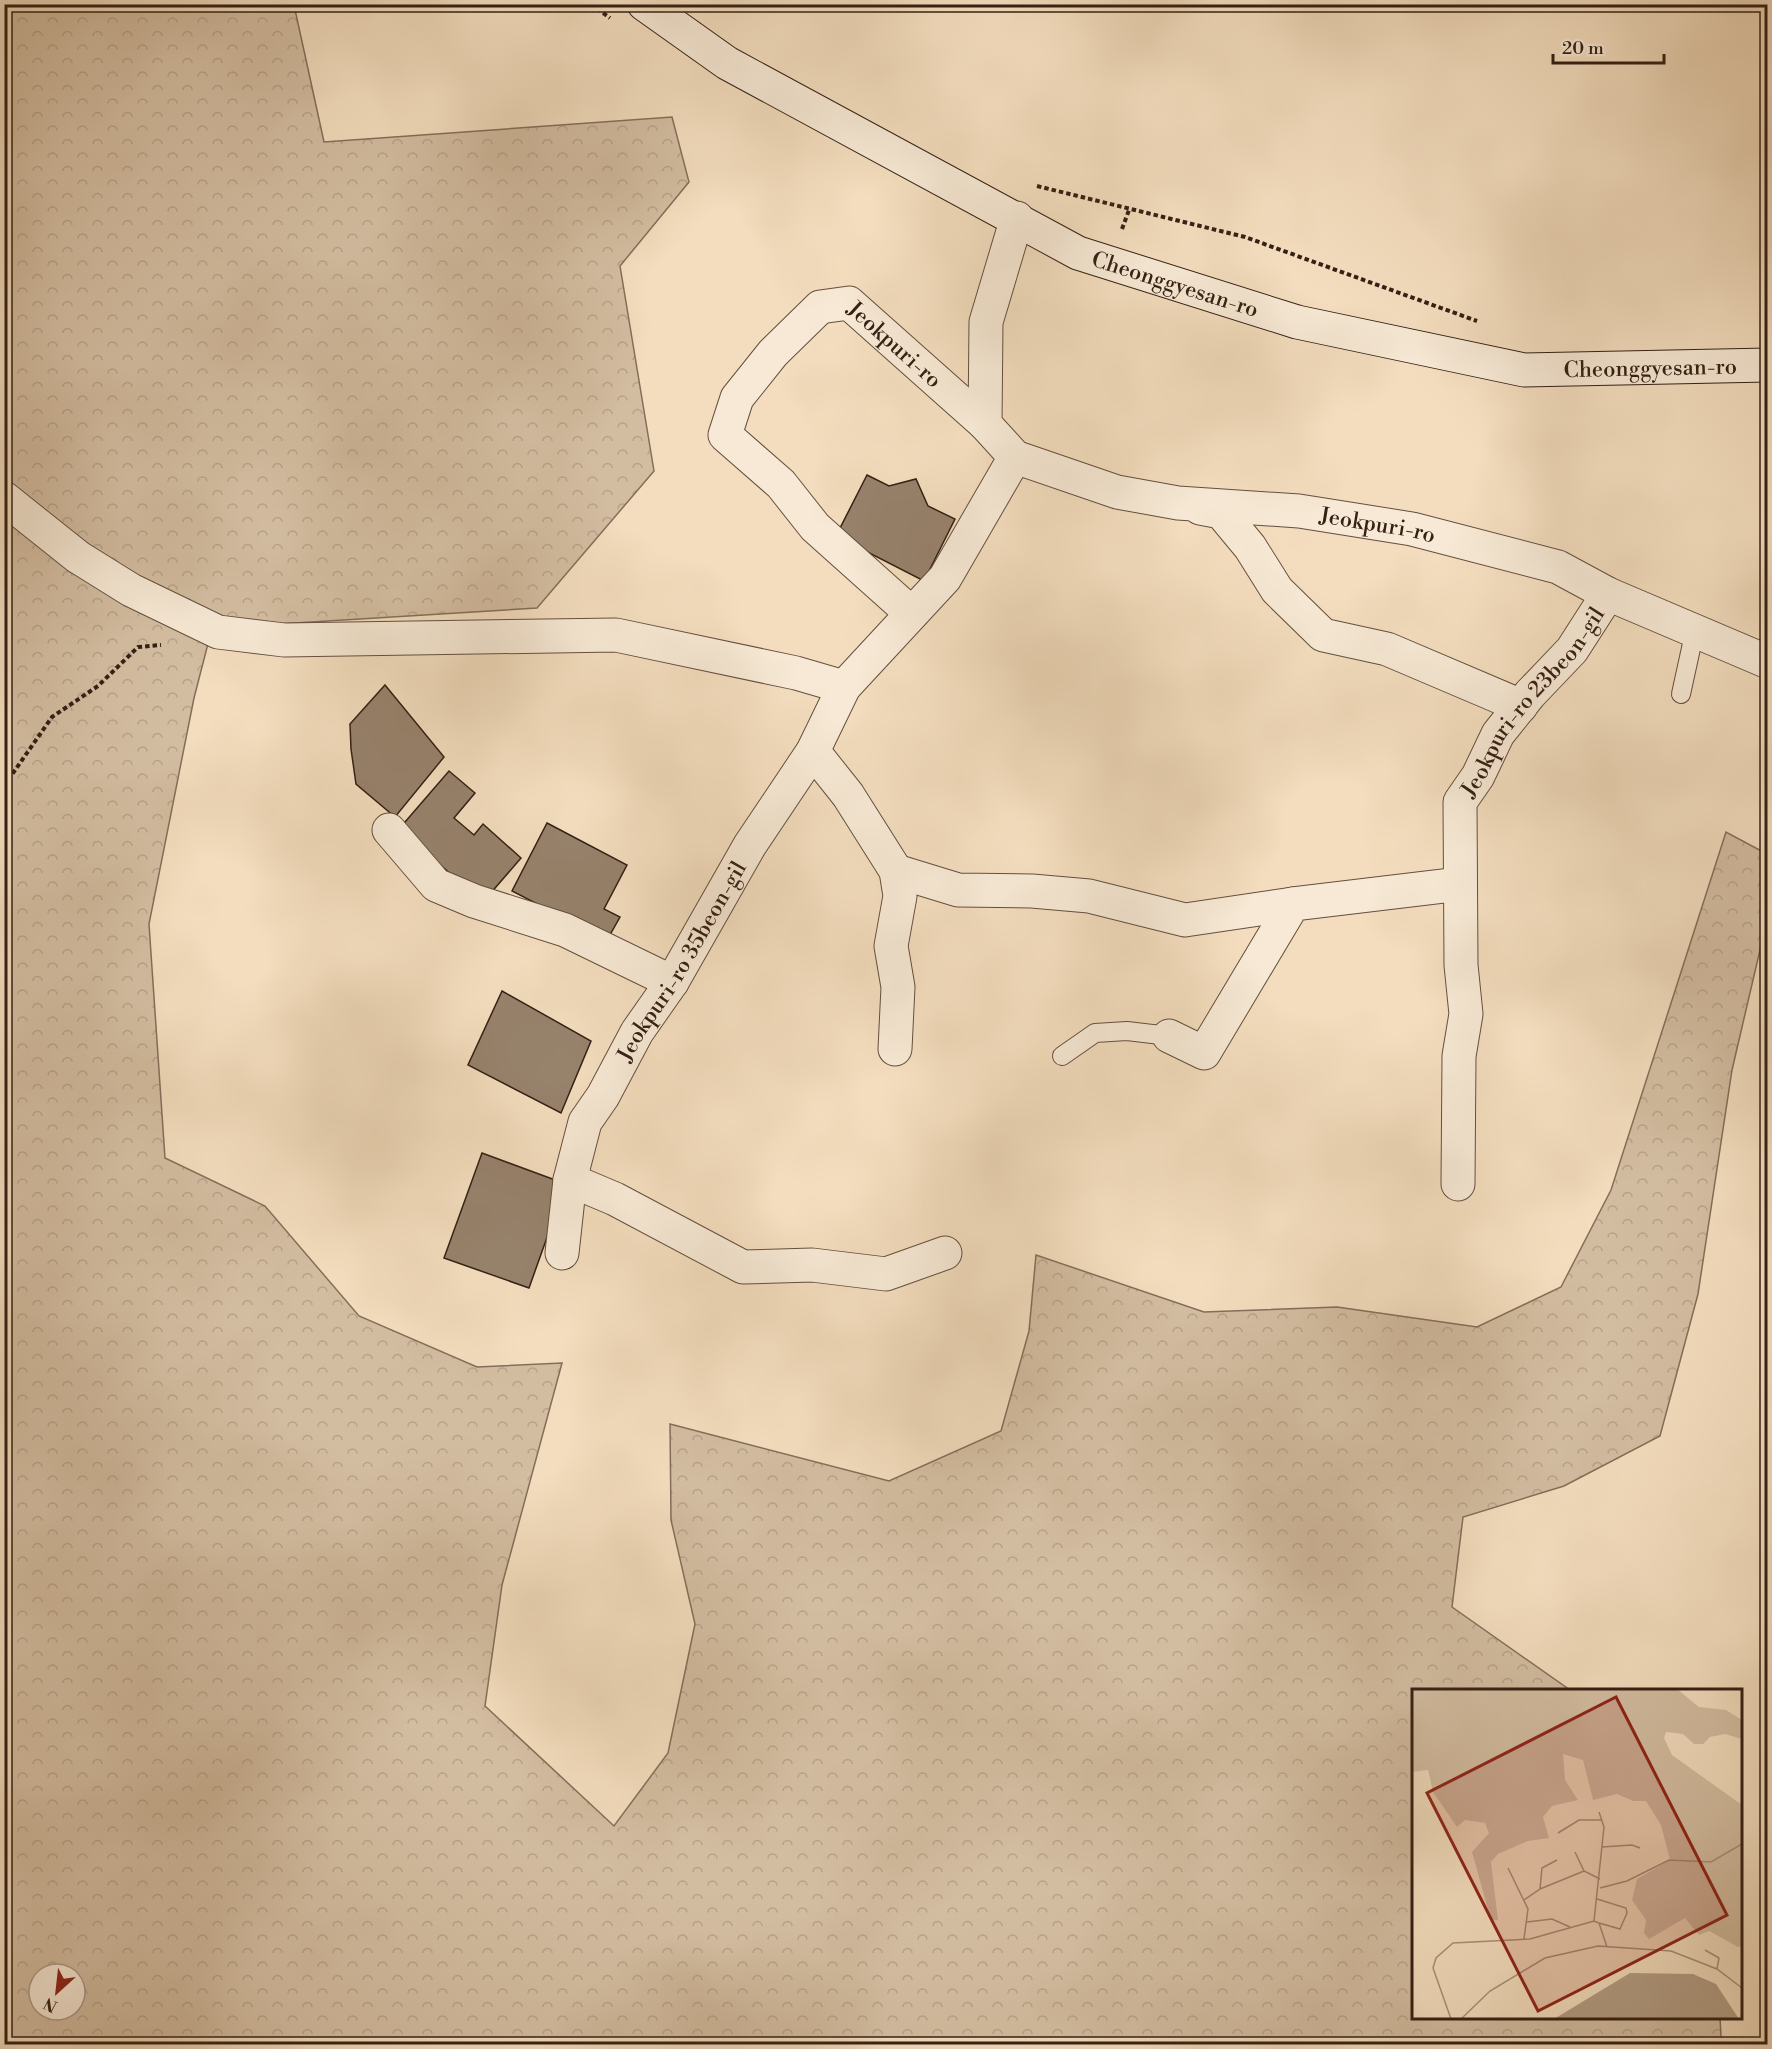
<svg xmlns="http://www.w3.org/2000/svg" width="1772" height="2049" viewBox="0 0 1772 2049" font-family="'Libre Bodoni',serif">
	<defs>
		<pattern id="forest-crowns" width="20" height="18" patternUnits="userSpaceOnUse" patternTransform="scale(1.5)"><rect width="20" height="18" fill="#d3bda1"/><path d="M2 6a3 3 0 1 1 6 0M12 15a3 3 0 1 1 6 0" fill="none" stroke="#b6a28a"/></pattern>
	</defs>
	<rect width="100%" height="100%" fill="#f3ddbe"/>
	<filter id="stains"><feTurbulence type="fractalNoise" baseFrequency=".00333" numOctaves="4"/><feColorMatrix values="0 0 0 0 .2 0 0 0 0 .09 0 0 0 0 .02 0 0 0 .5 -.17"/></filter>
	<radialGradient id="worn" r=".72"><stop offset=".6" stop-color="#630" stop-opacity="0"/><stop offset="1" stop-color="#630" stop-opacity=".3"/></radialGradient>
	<!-- forest -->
	<path fill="url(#forest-crowns)" stroke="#846e5a" stroke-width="1.5" fill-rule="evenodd" d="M5,5H294L324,142L672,117L689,182L620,266L654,471L537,608L212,628L194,698L149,924L165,1158L265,1206L359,1316L477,1367L562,1363L502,1585L485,1706L614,1826L668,1753L695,1624L671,1520L670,1424L889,1481L1001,1431L1029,1331L1036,1255L1204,1312L1337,1307L1477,1327L1561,1287L1611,1190L1726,832L1767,854V920L1732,1070L1698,1294L1660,1436L1564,1486L1463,1517L1452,1607L1570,1690H1414V2018H1720L1721,2036L1717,2044H5ZM39,1974H75V2010H39Z"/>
	<!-- building -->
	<g fill="#97826c" stroke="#342014" stroke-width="1.5">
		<polygon points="867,475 889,486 916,479 928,506 955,519 924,581 836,536"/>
		<polygon points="385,685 444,757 395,817 356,784 351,749 350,724"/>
		<polygon points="449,771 475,793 454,818 474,835 483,824 521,858 483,902 399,829"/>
		<polygon points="547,823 627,865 604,909 620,917 607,940 512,891"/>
		<polygon points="502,991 591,1041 561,1113 468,1065"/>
		<polygon points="482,1153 566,1184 529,1288 444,1258"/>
	</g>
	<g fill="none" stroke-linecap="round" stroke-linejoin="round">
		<!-- lane casing -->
		<g stroke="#644f3e" stroke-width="20">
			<g id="lane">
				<polyline points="1681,694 1695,630"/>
				<polyline points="1062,1056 1095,1033 1127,1031 1169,1036"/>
			</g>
		</g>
		<!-- street casing -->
		<g stroke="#644f3e" stroke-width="35">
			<g id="street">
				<path id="s1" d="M1017,218L986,322L985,424L1015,457L1117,492L1178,503L1299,511L1412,529L1558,567L1608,594L1768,662"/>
				<polyline points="4,498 78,557 131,590 218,632 284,640 616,635 796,673 844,687"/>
				<polyline points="1200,508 1221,512 1250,547 1277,590 1323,635 1387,649 1521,706"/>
				<path id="s2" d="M910,612L815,527L781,484L725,435L737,398L773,353L820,307L849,303L985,424"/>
				<polyline points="813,751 848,795 896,871 900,896 891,946 898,987 895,1049"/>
				<polyline points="389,830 436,885 474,901 565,930 672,982"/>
				<polyline points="896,871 958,890 1032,891 1089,896 1185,920 1293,904"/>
				<polyline points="1169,1036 1204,1053 1293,904 1460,884"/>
				<polyline points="570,1180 615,1199 743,1267 812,1265 886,1274 945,1253"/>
				<path id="s3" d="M1458,1184L1459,1056L1466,1014L1461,965L1460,802L1478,776L1498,734L1530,694L1572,650L1608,594"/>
				<path id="s4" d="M562,1253L570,1180L585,1122L603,1096L637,1032L672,982L750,845L813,751L844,687L945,578L1015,457"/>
			</g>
		</g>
		<!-- secondary casing -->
		<g stroke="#342014" stroke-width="35">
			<g id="secondary">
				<path id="s5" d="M644,4L727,63L1078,253L1297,322L1524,370L1768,365"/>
			</g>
		</g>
		<!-- path -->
		<g stroke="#342014" stroke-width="4" stroke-dasharray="4.5 3" stroke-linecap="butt">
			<polyline points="591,4 610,18"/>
			<polyline points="1037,186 1245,237 1477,321"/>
			<polyline points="1122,229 1129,210"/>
			<polyline points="4,786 52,717 98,686 138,647 161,645"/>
		</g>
		<!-- lane -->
		<use href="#lane" stroke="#f7e9d5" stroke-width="18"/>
		<!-- street -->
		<use href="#street" stroke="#f7e9d5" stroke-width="33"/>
		<!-- secondary -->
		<use href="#secondary" stroke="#f7e9d5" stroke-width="33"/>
	</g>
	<g text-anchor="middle" stroke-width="6" stroke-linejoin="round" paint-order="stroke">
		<!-- street labels -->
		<g font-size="22" fill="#342014" stroke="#f7e9d5">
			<text dy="8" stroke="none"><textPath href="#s5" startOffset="603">Cheonggyesan-ro</textPath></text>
			<text dy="8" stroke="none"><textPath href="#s2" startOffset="510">Jeokpuri-ro</textPath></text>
			<text dy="8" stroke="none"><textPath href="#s5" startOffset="1089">Cheonggyesan-ro</textPath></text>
			<text dy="8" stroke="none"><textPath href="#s1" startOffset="626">Jeokpuri-ro</textPath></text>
			<text dy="8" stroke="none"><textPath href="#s3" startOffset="507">Jeokpuri-ro 23beon-gil</textPath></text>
			<text dy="8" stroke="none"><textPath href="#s4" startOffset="321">Jeokpuri-ro 35beon-gil</textPath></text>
		</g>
	</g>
	<!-- overview -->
	<g transform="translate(1412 1689)">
		<rect width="330" height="330" fill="#f3ddbe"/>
		<path d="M265,0L287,18L314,21L330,31V50L313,45L298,48L291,55H282L271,45L254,43L252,49L260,66L330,116V257L326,258L297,242L287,246L273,229L237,250L232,244L234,231L220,211L225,190L258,171L249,136L234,112H221L205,105L181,111L171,71L151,65L153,91L166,111L140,117L131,128L137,149L116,152L86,165L79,173L86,231H79L60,163L77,144L73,134L53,131L45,138L21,103L16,81L0,83V1Z" fill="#d3bda1"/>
		<path d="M218,284L281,285L304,295L327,330H142Z" fill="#b29d84"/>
		<path fill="none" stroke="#a7917a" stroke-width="1.5" d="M146,144L167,131H190M190,158L220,156L228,159M163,163L172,182L188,190M96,179L116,220L112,250M188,199L215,192L257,171L299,173L330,155M128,200L172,182M185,210L214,219L215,224L208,240L187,234M112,211L128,200L130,179L145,171M182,232L192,138L187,123M115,233L140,230L158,238M293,261L307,269L305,280M39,330L21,279L24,269L41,254L118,250L182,232L187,234L195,258M49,330L78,302L133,269L186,257L259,262L305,280L330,299"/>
		<path fill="#8f2418" fill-opacity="0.15" stroke="#8f2418" stroke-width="3" d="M204,8L315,226L126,322L15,104Z"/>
		<rect width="330" height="330" fill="none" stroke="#342014" stroke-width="3"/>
	</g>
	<!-- margin -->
	<rect width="1772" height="2049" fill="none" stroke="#f3ddbe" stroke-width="24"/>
	<rect x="6" y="6" width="1760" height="2037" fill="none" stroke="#342014" stroke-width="3"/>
	<rect x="12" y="12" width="1748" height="2025" fill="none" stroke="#342014" stroke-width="1.5"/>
	<!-- north arrow -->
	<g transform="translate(57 1992) rotate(207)"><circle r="28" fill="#f7e9d5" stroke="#a99988" stroke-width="1.5"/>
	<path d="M0-4.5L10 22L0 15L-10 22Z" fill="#8f2418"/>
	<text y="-9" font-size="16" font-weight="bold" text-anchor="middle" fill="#342014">N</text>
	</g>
	<!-- scale -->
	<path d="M1553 54v9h111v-9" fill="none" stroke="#342014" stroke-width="3"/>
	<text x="1562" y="54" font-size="18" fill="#342014" stroke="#f7e9d5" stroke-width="4.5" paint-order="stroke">20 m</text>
	<rect width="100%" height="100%" filter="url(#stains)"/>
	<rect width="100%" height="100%" fill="url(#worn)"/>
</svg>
